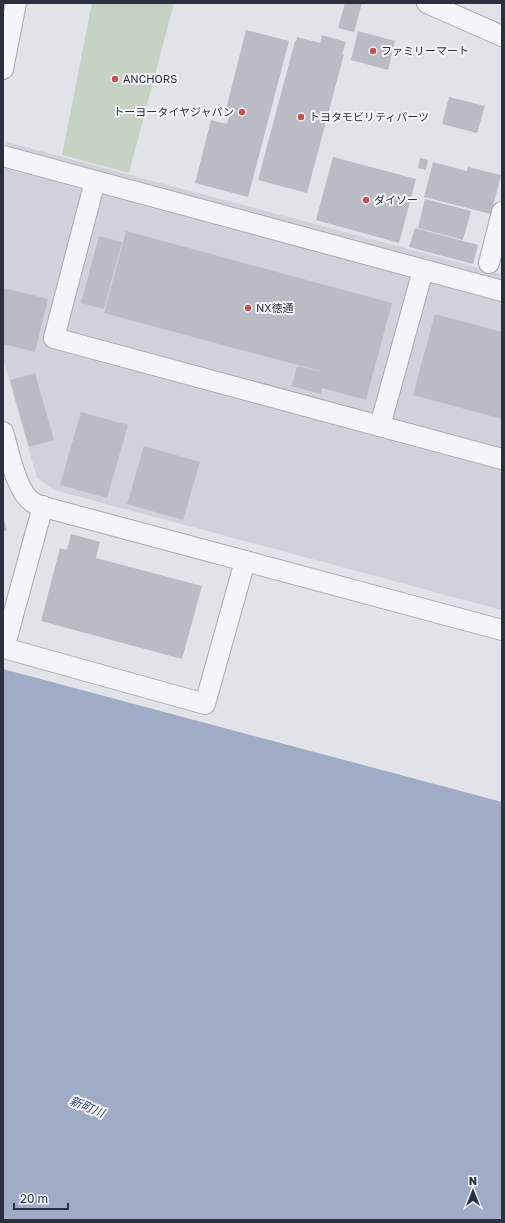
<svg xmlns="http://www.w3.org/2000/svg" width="505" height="1223" viewBox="0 0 505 1223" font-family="'Golos Text','Noto Sans JP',sans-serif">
	<rect width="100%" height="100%" fill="#e2e3e9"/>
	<!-- built -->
	<polygon fill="#d0d2db" points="7,142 502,274 502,610 54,490 37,478 3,358 3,165"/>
	<!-- green -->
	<polygon fill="#c5d2c4" points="92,3 174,3 129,173 62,155"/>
	<!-- water -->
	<polygon fill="#a0acc6" points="3,669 502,802 502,1220 3,1220"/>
	<!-- building -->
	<g fill="#b9bcc5">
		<polygon points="345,3 362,3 354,32 338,28"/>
		<polygon points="246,30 289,41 248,197 195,183 211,120 227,124 230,114 225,113"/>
		<polygon points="358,31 395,41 388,70 351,60"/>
		<polygon points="322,35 346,42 342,54 344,54 307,193 258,180 295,41 296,42 297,37 320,43"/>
		<polygon points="449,97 485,106 477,133 442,124"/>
		<polygon points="333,157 416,179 399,243 316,220"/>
		<polygon points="420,158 428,160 426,170 418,168"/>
		<polygon points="433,162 467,171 468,167 501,175 491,214 424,197"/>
		<polygon points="425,199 471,211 463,240 418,228"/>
		<polygon points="415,228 478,245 473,264 409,247"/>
		<polygon points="126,231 392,303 366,400 322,388 321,394 292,386 297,366 327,373 104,313"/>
		<polygon points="99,236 122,242 104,309 81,303"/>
		<polygon points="3,288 48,299 35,352 3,344"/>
		<polygon points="435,314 502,332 502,419 413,395"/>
		<polygon points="35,373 54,440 29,447 10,380"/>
		<polygon points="81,412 128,425 107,498 60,485"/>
		<polygon points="144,446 200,462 183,520 127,504"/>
		<polygon points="3,517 7,530 3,532"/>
		<polygon points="71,534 100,542 96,558 202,586 182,659 41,621 60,548 67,550"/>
	</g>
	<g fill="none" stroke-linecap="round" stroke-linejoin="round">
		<!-- minor casing -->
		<g stroke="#a7aab3" stroke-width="22">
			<g id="minor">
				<polyline points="427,3 502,36"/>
				<polyline points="3,69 16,3"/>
				<polyline points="3,156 502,291"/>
				<polyline points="95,181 54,338 502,459"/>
				<polyline points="489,263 502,212"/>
				<polyline points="380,426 423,270"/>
				<path d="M3,432C9,451 16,493 34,503C40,507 48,508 55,510L502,630"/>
				<polyline points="43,506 4,648 205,704 245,561"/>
			</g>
		</g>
		<!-- minor -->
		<use href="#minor" stroke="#f4f5f8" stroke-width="20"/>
	</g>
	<!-- markers -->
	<g fill="#c35252" stroke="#f1f3f7" stroke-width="1.5">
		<circle cx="373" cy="51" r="4"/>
		<circle cx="115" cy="79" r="4"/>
		<circle cx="242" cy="112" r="4"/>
		<circle cx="301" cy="117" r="4"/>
		<circle cx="366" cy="200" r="4"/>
		<circle cx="248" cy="308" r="4"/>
	</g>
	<g text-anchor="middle" stroke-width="4" stroke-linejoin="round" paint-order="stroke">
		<!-- poi labels -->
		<g font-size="11" fill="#2b303f" stroke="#f1f3f7" text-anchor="start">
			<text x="381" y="55">ファミリーマート</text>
			<text x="123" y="83">ANCHORS</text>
			<text x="234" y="116" text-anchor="end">トーヨータイヤジャパン</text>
			<text x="309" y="121">トヨタモビリティパーツ</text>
			<text x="374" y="204">ダイソー</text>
			<text x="256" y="312">NX徳通</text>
		</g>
		<!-- water labels -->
		<g font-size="12" font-style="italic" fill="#394970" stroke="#f1f3f7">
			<text transform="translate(87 1107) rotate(23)" y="4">新町川</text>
		</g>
	</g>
	<!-- border -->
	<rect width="505" height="1223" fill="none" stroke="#2b303f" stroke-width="8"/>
	<!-- north arrow -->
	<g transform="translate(473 1191)" stroke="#f1f3f7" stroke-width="3" paint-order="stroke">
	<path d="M0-3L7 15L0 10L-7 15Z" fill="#2b303f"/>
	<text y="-6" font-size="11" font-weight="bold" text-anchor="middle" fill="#2b303f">N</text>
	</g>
	<!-- scale -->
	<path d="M14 1203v6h54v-6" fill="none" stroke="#2b303f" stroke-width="2"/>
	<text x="20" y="1203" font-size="12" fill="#2b303f" stroke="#f1f3f7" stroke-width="3" paint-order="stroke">20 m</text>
</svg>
